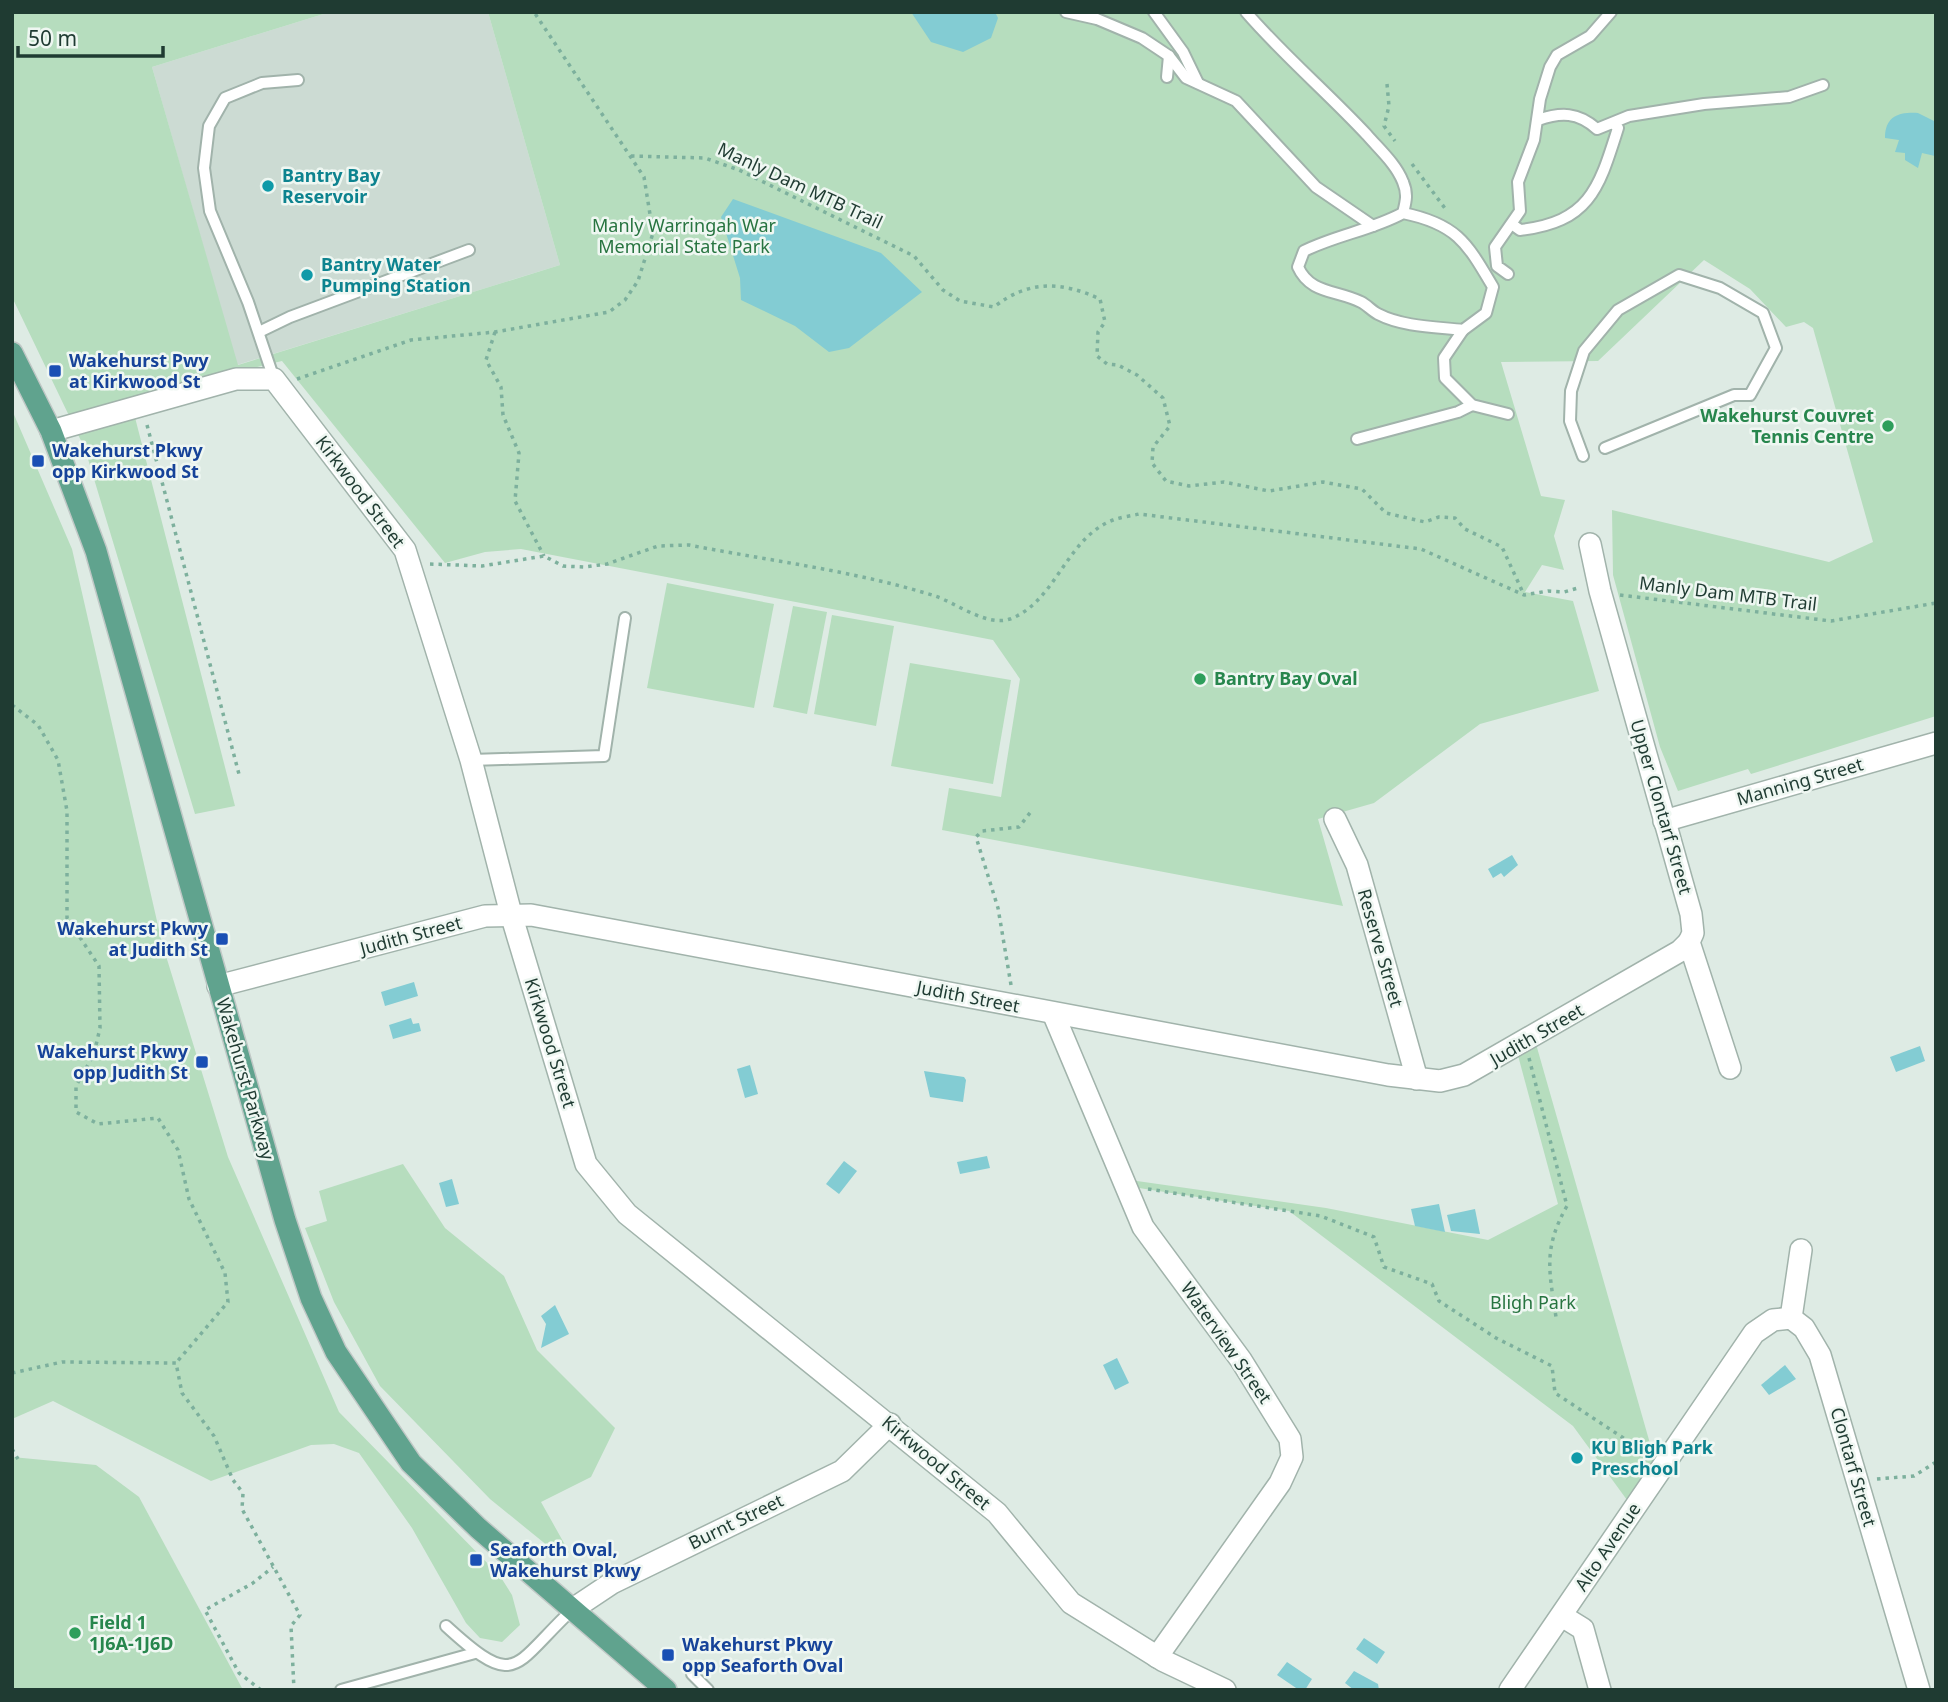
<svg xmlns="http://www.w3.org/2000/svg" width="1948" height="1702" viewBox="0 0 1948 1702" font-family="'Noto Sans',sans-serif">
	<rect width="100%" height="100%" fill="#deebe4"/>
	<!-- built -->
	<polygon fill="#ccdbd3" points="330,12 488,12 560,265 237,365 152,67"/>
	<!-- green -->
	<g fill="#b6ddbe">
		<polygon points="12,12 330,12 152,67 238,365 560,265 488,12 1936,12 1936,716 1751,774 1748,769 1678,791 1660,747 1613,575 1612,510 1829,562 1873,542 1813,328 1804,322 1786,327 1750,289 1704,260 1598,361 1501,362 1541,496 1565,500 1554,536 1564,570 1542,565 1525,592 1573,601 1599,691 1480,724 1374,803 1318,819 1343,906 942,830 949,788 1001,797 1020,679 993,640 521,549 485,552 445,563 282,361 130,398 235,806 195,814 85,449 12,297"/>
		<polygon points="12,410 72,549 162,943 228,1157 339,1412 500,1576 512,1595 520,1625 502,1642 480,1638 466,1623 412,1528 359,1453 334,1444 311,1445 211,1481 53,1401 12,1419"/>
		<polygon points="667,583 774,604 754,708 647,688"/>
		<polygon points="793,606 827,612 807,714 773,707"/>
		<polygon points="832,615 894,626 876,726 814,714"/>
		<polygon points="910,663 1011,680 993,784 891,766"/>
		<polygon points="1534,1037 1655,1461 1627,1500 1573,1426 1289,1211 1126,1186 1123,1179 1326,1208 1488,1240 1558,1204 1516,1048"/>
		<polygon points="403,1164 445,1228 504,1276 537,1350 615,1428 591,1477 541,1502 569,1552 564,1559 490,1499 380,1386 334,1302 305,1228 327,1221 319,1191"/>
		<polygon points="12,1457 96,1465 139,1497 243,1690 12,1690"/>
	</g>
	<!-- water -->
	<g fill="#83ccd3">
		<polygon points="911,12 995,12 998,18 991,38 963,52 931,42"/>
		<path d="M1918,113L1936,122V164L1935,156L1922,153L1918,168L1905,160V153L1895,152L1899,140L1885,138C1885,116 1899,112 1918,113Z"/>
		<polygon points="733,199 881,253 922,292 849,348 829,352 795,326 741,300 740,278 721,217"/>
		<polygon points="1512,855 1518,865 1504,877 1501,873 1493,878 1488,869"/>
		<polygon points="414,982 418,996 385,1006 381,992"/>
		<polygon points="411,1018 413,1024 419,1023 421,1031 393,1039 389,1025"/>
		<polygon points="1920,1046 1925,1061 1896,1072 1890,1057"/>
		<polygon points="750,1065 758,1094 745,1098 737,1069"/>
		<polygon points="924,1071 964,1077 966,1080 963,1102 930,1097"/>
		<polygon points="987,1156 990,1168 960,1174 957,1162"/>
		<polygon points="844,1161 857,1171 839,1194 826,1184"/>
		<polygon points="452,1179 459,1204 446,1207 439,1183"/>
		<polygon points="1439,1204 1445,1232 1415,1226 1411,1209"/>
		<polygon points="1475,1209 1480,1234 1451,1231 1447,1215"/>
		<polygon points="555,1305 569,1334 541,1348 546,1324 541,1316"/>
		<polygon points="1117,1358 1129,1383 1115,1390 1103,1365"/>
		<polygon points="1785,1365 1796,1379 1769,1395 1761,1385"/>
		<polygon points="1364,1638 1385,1652 1377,1664 1356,1649"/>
		<polygon points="1287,1662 1312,1679 1305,1690 1299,1690 1277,1675"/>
		<polygon points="1354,1671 1378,1684 1379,1690 1354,1690 1345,1683"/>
	</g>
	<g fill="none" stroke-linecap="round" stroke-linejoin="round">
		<!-- lane casing -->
		<g stroke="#a1b3ab" stroke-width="14">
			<g id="lane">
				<polyline points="1066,12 1097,19 1142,38 1169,56 1186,78 1236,101 1316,187 1373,226"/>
				<polyline points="1154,12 1183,52 1198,83"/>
				<path d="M1246,12C1284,56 1328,93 1367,135C1380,150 1396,164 1403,182C1408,194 1406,201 1403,213C1372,230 1336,235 1304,251L1298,267C1310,294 1337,290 1361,302C1367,305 1372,311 1378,314C1403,327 1437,327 1463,330L1486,313L1493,287C1467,243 1457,224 1403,213"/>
				<polyline points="1167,77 1169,56"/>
				<path d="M1538,120C1561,112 1578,112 1597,129L1629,116L1704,104L1789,97L1823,85"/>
				<path d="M1513,225L1520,230C1590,222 1599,188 1618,128L1614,124"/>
				<polyline points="1508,274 1497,266 1495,247 1520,211 1518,182 1534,140 1540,99 1550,67 1557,55 1590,36 1611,12"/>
				<polyline points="1463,330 1444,358 1445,378 1472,405 1508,414"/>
				<polyline points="259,332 290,317 469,250"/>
				<polyline points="274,379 248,302 210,211 204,168 209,126 225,98 262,83 298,80"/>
				<polyline points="1357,439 1458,412 1472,405"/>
				<polyline points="1583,456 1570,421 1571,391 1584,351 1618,310 1679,275 1720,288 1763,313 1776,348 1750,395 1734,395 1605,448"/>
				<polyline points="471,760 604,756 625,618"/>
				<path d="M446,1626C518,1692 512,1666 573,1609"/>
				<polyline points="692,1674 708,1690"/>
				<polyline points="341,1690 475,1653"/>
			</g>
		</g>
		<!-- street casing -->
		<g stroke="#a1b3ab" stroke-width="24">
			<g id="street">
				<polyline points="51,431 236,379 274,379 405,550 471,760 511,914 586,1164 627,1214 997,1513 1071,1603 1164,1661 1225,1690"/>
				<polyline points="1590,544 1600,591 1691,914 1693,933 1689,942 1730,1068"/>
				<polyline points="1335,819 1357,865 1417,1079"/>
				<polyline points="1664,821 1936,743"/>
				<polyline points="218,986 485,916 531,915 1388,1075 1440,1081 1464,1075 1680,951 1689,942"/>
				<polyline points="1053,1013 1143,1227 1241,1360 1290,1439 1292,1457 1280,1483 1157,1657"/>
				<polyline points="1791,1318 1804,1328 1820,1355 1919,1690"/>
				<polyline points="1791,1318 1801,1250"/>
				<polyline points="573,1609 612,1583 842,1471 890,1424"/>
				<polyline points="1562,1616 1583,1629 1600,1690"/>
				<polyline points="1510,1690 1754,1333 1773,1320 1791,1318"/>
			</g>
		</g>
		<!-- primary casing -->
		<g stroke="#c0c8c6" stroke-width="24">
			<polyline id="primary" points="12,353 51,431 96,551 285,1220 311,1298 336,1352 411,1463 478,1528 666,1690"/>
		</g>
		<!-- path -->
		<g stroke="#7db09d" stroke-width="3.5" stroke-dasharray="3.5 5" stroke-linecap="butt">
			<polyline points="1387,84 1389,106 1384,126 1395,141"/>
			<path d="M631,156L705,158L739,170L914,256L943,290L960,301L994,307C1028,280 1061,281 1100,299L1105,322L1098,332L1097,356L1107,364L1118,365L1137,375L1163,398L1170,426L1153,447L1152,463L1166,481L1189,486L1224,482L1269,491L1323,482L1362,489L1386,513L1425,522L1439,517L1455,518L1465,529L1502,547L1524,595"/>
			<polyline points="1412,164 1447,211"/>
			<polyline points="495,332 486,360 501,387 503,415 519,453 515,501 544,556"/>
			<polyline points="297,379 411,340 495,332 609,312 625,300 638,281 653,233 644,177 534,12"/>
			<polyline points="147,425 240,778"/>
			<path d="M430,564L482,566L544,556L563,566L584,567L607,564L658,546L689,545C771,561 856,571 935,596C956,603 987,627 1010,619C1056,602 1066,538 1113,520C1121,517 1131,516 1139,514L1421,549L1524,595L1548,591L1564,592L1578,588"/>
			<polyline points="1620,595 1831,621 1936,603"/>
			<polyline points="12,705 38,725 58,760 67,811 67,918 99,966 100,1028 94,1054 76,1086 76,1112 98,1124 158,1118 178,1150 189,1199 225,1273 228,1302 176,1363"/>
			<polyline points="1011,985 998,908 976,837 982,831 1019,827 1033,809"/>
			<path d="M1529,1058L1567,1206C1543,1248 1549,1271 1556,1317"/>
			<polyline points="1148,1189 1321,1216 1374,1237 1384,1267 1432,1284 1439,1301 1496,1338 1552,1366 1555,1393 1631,1443 1645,1461"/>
			<polyline points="12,1373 62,1362 176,1363 182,1393 214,1436 233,1480 243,1493 242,1509 300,1615 291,1626 294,1690"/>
			<polyline points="12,1449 18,1459"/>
			<polyline points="1877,1479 1914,1476 1936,1462"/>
			<polyline points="261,1690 239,1673 205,1610 253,1583 273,1567"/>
		</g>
		<!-- lane -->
		<use href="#lane" stroke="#fff" stroke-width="10"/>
		<!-- street -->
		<use href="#street" stroke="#fff" stroke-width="21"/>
		<!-- primary -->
		<use href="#primary" stroke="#60a38e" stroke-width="21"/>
	</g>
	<!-- markers -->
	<g fill="#0f9aa8" stroke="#eff7f2" stroke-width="2.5">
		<circle cx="268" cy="186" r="7"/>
		<circle cx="307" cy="275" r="7"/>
		<circle cx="1577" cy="1458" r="7"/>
	</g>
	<g fill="#1a4fb4" stroke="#eff7f2" stroke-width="2.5">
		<rect x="48" y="364" width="14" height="14" rx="3.5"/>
		<rect x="31" y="454" width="14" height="14" rx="3.5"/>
		<rect x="215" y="932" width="14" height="14" rx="3.5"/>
		<rect x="195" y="1055" width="14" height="14" rx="3.5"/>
		<rect x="469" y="1553" width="14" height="14" rx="3.5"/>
		<rect x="661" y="1648" width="14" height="14" rx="3.5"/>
	</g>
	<g fill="#2e9e5b" stroke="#eff7f2" stroke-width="2.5">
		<circle cx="1888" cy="426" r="7"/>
		<circle cx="1200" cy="679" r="7"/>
		<circle cx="75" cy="1633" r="7"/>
	</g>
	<g text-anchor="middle" stroke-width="5" stroke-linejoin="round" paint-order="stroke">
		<!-- culture labels -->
		<g font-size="18" font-weight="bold" fill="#0d838f" stroke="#eff7f2" text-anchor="start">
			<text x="282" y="182">Bantry Bay<tspan x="282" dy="21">Reservoir</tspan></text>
			<text x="321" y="271">Bantry Water<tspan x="321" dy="21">Pumping Station</tspan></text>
			<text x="1591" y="1454">KU Bligh Park<tspan x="1591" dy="21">Preschool</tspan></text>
		</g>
		<!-- street labels -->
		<g font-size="18" fill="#1f3b32" stroke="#eff7f2">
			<text transform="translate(800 186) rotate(25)" y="6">Manly Dam MTB Trail</text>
			<text transform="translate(360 492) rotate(53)" y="6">Kirkwood Street</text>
			<text transform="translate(1728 594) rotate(7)" y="6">Manly Dam MTB Trail</text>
			<text transform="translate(1800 782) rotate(-16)" y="6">Manning Street</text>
			<text transform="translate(1661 807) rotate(74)" y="6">Upper Clontarf Street</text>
			<text transform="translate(411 936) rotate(-15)" y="6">Judith Street</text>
			<text transform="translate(1380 948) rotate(74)" y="6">Reserve Street</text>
			<text transform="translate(968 997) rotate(11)" y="6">Judith Street</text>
			<text transform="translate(1537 1035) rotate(-30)" y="6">Judith Street</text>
			<text transform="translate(550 1043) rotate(73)" y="6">Kirkwood Street</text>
			<text transform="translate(245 1079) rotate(74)" y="6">Wakehurst Parkway</text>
			<text transform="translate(1226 1343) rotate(55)" y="6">Waterview Street</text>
			<text transform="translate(936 1463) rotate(40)" y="6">Kirkwood Street</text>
			<text transform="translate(1853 1467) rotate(74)" y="6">Clontarf Street</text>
			<text transform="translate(736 1522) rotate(-26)" y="6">Burnt Street</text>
			<text transform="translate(1608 1547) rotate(-56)" y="6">Alto Avenue</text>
		</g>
		<!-- park labels -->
		<g font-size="18" fill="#277440" stroke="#eff7f2">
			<text x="684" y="232">Manly Warringah War<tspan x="684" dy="21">Memorial State Park</tspan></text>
			<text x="1533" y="1309">Bligh Park</text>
		</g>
		<!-- transit labels -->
		<g font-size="18" font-weight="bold" fill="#164399" stroke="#eff7f2" text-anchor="start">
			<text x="69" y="367">Wakehurst Pwy<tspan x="69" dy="21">at Kirkwood St</tspan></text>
			<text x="52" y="457">Wakehurst Pkwy<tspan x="52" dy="21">opp Kirkwood St</tspan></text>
			<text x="208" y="935" text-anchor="end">Wakehurst Pkwy<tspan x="208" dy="21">at Judith St</tspan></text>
			<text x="188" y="1058" text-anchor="end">Wakehurst Pkwy<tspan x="188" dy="21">opp Judith St</tspan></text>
			<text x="490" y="1556">Seaforth Oval,<tspan x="490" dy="21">Wakehurst Pkwy</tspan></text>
			<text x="682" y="1651">Wakehurst Pkwy<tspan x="682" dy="21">opp Seaforth Oval</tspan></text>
		</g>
		<!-- leisure labels -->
		<g font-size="18" font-weight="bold" fill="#27864d" stroke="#eff7f2" text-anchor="start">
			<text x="1874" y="422" text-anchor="end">Wakehurst Couvret<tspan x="1874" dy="21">Tennis Centre</tspan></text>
			<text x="1214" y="685">Bantry Bay Oval</text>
			<text x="89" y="1629">Field 1<tspan x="89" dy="21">1J6A-1J6D</tspan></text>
		</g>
	</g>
	<!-- border -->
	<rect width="1948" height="1702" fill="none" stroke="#1f3b32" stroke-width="28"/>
	<!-- scale -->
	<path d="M18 46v10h145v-10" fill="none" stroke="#1f3b32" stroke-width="3.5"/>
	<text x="28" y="46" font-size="21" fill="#1f3b32" stroke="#eff7f2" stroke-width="5" paint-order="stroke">50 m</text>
</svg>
